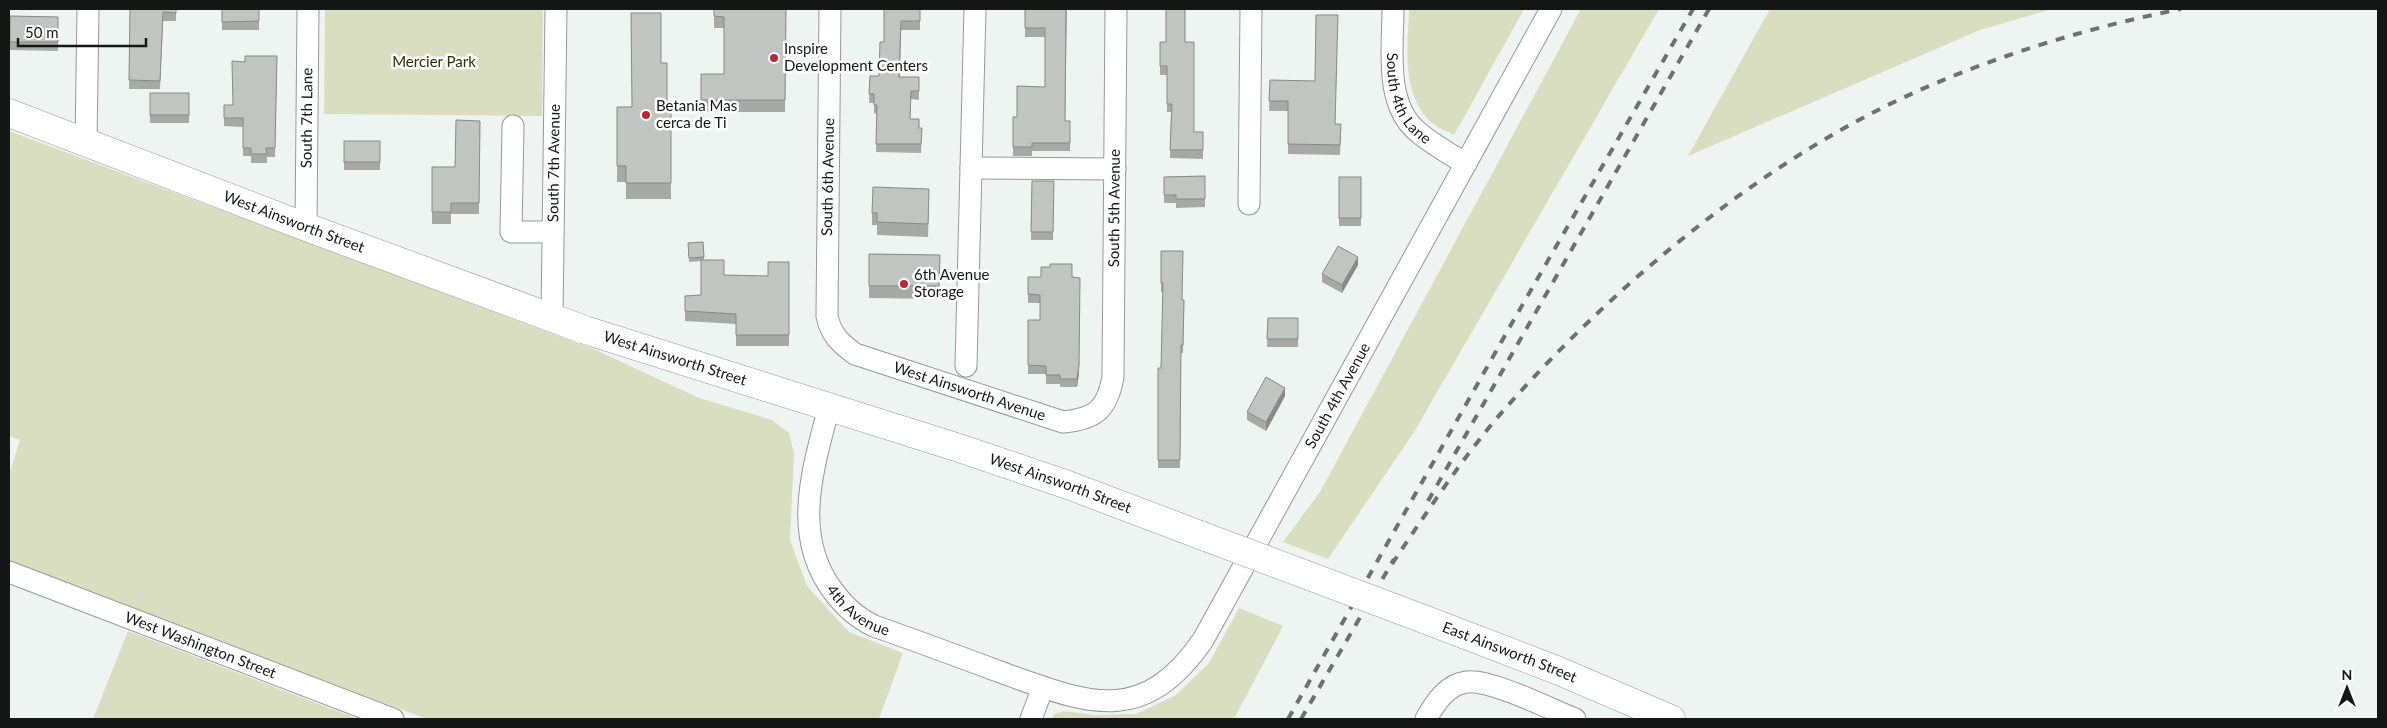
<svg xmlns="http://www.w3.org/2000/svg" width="2387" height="728" viewBox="0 0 2387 728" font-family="Lato,sans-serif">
	<rect width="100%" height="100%" fill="#eef4f2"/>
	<!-- green -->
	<g fill="#dadec0">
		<polygon points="325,9 543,9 542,116 324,114"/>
		<path d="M1409,9H1524L1454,135C1448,132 1439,128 1433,124C1400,96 1408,47 1409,9Z"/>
		<polygon points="1581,9 1659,9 1414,432 1328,559 1283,542 1320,492"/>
		<polygon points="1770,9 2052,9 1980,30 1688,156"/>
		<polygon points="9,131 596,350 699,398 772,420 789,433 794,453 790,540 807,586 849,632 903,653 879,719 427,719 9,562 9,475 20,440 9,436"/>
		<polygon points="1239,608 1283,626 1234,719 1051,719 1055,714 1063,711 1095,715 1136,714 1176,695 1209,663"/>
		<polygon points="128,631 358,719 93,719"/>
	</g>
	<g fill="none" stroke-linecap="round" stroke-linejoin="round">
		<!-- minor casing -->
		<g stroke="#949a98" stroke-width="23">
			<g id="minor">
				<path id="s1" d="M830,9L827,316C831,335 840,343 855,354L1063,422C1095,419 1107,410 1113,377L1116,9"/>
				<path id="s2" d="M1393,9C1393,47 1384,105 1418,132C1432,144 1450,154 1466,164"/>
				<polyline points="513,126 511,232 553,232"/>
				<polyline points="86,143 88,9"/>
				<polyline points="971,168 1115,169"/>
				<polyline points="1249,204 1251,9"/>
				<path id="s3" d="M306,227L308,9"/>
				<path id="s4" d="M552,318L556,9"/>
				<polyline points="966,366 975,9"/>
				<path id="s5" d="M829,407C813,469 791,535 833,591C844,606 857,618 874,626C917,641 960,657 1003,673C1087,703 1142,728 1203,640L1551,9"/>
				<path id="s6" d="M9,572L393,719"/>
				<polyline points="1031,719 1043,687"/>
				<path d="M1426,719C1435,703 1447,684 1467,682C1490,679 1550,709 1575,719"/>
			</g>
		</g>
		<!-- major casing -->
		<g stroke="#949a98" stroke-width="29">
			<g id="major">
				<path id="s7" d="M9,113L306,227L585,330L959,448L1068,485L1208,538"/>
				<path id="s8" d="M1421,618L1559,671L1671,719"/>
			</g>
		</g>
		<!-- minor -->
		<use href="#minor" stroke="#fff" stroke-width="21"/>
		<!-- major -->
		<use href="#major" stroke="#fff" stroke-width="28"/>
		<!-- rail -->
		<g stroke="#6e7170" stroke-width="4" stroke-dasharray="9 9" stroke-linecap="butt">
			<polyline points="1428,501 1709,9"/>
			<path d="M1392,564C1427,512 1462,458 1503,411C1615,284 1764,159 1920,90C2004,53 2091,27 2181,9"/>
			<polyline points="1288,719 1516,316 1693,9"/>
			<polyline points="1301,719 1394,559"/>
		</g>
		<!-- major-bridge casing -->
		<g stroke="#949a98" stroke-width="29" stroke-linecap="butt">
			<polyline id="major-bridge" points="1208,538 1421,618"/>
		</g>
		<!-- major-bridge -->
		<use href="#major-bridge" stroke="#fff" stroke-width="28"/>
	</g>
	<!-- wall -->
	<g fill="#a6a9a6">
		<polygon points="130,9 176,9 176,21 163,21 160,89 129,89"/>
		<rect x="222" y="9" width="37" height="21"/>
		<polygon points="714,9 786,9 785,112 701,112 701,74 724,74 724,28 714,28"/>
		<polygon points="884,9 920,9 920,30 901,30 900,77 919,77 919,100 911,99 910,119 919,128 922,128 921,153 876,152 877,114 874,113 874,103 869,103 870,76 879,76 884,42"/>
		<polygon points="1025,9 1067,9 1065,121 1070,121 1070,151 1032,151 1032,156 1013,156 1013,117 1017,117 1045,87 1045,37 1025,37"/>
		<polygon points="10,16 58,17 58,51 10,50"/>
		<polygon points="1160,42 1185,42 1194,132 1203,132 1203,159 1170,158 1171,112 1167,112 1167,75 1160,75"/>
		<polygon points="277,56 275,157 267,157 267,163 251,163 251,156 243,156 243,127 224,126 224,105 233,105 245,62"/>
		<polygon points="661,63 667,108 671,108 671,199 626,199 626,182 617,182 617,107 632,107"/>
		<polygon points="1270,80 1335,124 1341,124 1340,155 1288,154 1288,111 1269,111"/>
		<rect x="150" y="93" width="39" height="30"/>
		<polygon points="480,121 479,214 451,214 451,224 432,224 432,167 455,167"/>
		<rect x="344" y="141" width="36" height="29"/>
		<polygon points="1205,176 1205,207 1176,208 1176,203 1164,203 1164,177"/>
		<rect x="1339" y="177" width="22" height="49"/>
		<polygon points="1032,181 1054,181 1053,240 1031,240"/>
		<polygon points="929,202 928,237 877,235 877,225 872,225 872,213"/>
		<polygon points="703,242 704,260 724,275 768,276 789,262 789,346 736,346 736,324 685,321 685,296 701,295 701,261 689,262 688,243"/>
		<polygon points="1161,251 1182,300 1184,300 1183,353 1181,353 1180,468 1158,468 1158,368 1161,368 1163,292 1161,292"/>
		<polygon points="869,254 940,255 939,299 869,298"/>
		<polygon points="1358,265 1342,293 1322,282 1322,274"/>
		<polygon points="1028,277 1072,277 1079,373 1077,387 1060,387 1060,384 1046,384 1046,374 1028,374 1028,320 1040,320 1040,303 1028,303"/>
		<polygon points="1268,318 1298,318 1298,347 1267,347"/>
		<polygon points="1285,396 1266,431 1247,420 1247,412"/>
	</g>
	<!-- shaded-wall -->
	<g fill="#878a87">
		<polygon points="1358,257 1358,265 1342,293 1342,285"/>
		<polygon points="1080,278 1079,373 1077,387 1077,379"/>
		<polygon points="1285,388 1285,396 1266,431 1266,422"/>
	</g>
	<!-- building -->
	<g fill="#c1c5c1" stroke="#878a87">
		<polygon points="130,9 176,9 176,13 163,12 160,81 129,80"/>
		<polygon points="222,9 259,9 259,21 222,22"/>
		<polygon points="714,9 786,9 785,100 701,100 701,74 724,74 724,17 714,16"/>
		<polygon points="884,9 920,9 920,21 901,21 899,77 919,77 919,91 911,91 910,119 919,119 919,128 922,128 921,144 876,144 877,105 874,105 874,94 869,94 870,76 879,76 880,42 884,42"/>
		<polygon points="1025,9 1066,9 1065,121 1070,121 1070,143 1032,143 1032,147 1013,147 1013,117 1017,117 1017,86 1045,87 1045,28 1025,28"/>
		<polygon points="1166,9 1185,9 1185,42 1194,42 1194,132 1203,132 1203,150 1170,150 1172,104 1167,104 1167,66 1160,66 1160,42 1166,42"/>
		<polygon points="631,13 661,13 661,63 667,63 667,108 671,108 671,183 626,183 626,166 617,166 617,107 632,107"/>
		<polygon points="1316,15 1338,15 1335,124 1341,124 1340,145 1288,144 1288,101 1269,101 1270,80 1315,81"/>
		<polygon points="10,16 58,17 58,42 10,42"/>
		<polygon points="245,56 277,56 275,148 266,148 267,154 251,154 251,148 243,148 243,118 224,118 224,105 233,105 232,61 245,62"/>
		<rect x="150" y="93" width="39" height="22"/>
		<polygon points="456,120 480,121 479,203 451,203 451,212 432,212 432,167 455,167"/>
		<rect x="344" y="141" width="36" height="21"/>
		<polygon points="1205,176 1205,199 1176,199 1176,195 1164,195 1164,177"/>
		<rect x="1339" y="177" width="22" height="41"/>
		<polygon points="1032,181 1054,181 1053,232 1031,232"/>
		<polygon points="873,187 929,189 928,224 877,222 877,213 872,213"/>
		<polygon points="703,242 704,257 689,258 688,243"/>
		<polygon points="1338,246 1358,257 1342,285 1322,274"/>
		<polygon points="1161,251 1183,251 1182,300 1184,300 1183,345 1181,345 1180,460 1158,460 1158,368 1161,368 1163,283 1161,283"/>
		<polygon points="869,254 940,255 939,286 869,286"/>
		<polygon points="701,260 724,260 724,275 768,276 768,262 789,262 789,335 736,335 736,314 685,311 685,296 701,295"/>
		<polygon points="1050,264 1072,264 1072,277 1080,278 1079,365 1077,379 1060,379 1060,375 1046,375 1046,366 1028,365 1028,320 1040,320 1040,295 1028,294 1028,277 1041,277 1041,267 1050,267"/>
		<polygon points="1268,318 1298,318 1298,339 1267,339"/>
		<polygon points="1266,377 1285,388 1266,422 1247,412"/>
	</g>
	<!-- markers -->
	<g fill="#b82738" stroke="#fff" stroke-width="2">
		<circle cx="774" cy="58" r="5"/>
		<circle cx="646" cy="115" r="5"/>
		<circle cx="904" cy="284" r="5"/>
	</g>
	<g text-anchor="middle" stroke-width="5" stroke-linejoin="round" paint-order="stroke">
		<!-- poi labels -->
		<g font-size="15" fill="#151717" stroke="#fff" text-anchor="start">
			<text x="784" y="54">Inspire<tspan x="784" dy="17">Development Centers</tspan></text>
			<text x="656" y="111">Betania Mas<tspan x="656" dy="17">cerca de Ti</tspan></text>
			<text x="914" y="280">6th Avenue<tspan x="914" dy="17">Storage</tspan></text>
		</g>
		<!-- park labels -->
		<g font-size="15" fill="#2d3000" stroke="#fff">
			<text x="434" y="67">Mercier Park</text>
		</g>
		<!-- street labels -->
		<g font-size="15" fill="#151717" stroke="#fff">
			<text dy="5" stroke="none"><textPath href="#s2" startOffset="94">South 4th Lane</textPath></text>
			<text dy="5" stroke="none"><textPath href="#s3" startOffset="109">South 7th Lane</textPath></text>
			<text dy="5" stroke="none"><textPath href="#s4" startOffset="155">South 7th Avenue</textPath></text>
			<text transform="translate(828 177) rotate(-89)" y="5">South 6th Avenue</text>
			<text dy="5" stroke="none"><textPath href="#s1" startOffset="818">South 5th Avenue</textPath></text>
			<text dy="5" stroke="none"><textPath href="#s7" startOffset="305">West Ainsworth Street</textPath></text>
			<text dy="5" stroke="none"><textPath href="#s7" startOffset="710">West Ainsworth Street</textPath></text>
			<text dy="5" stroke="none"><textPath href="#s1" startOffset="476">West Ainsworth Avenue</textPath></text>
			<text dy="5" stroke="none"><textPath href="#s5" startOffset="889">South 4th Avenue</textPath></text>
			<text dy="5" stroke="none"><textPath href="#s7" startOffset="1115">West Ainsworth Street</textPath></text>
			<text dy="5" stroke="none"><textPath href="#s5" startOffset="224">4th Avenue</textPath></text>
			<text dy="5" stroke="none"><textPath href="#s6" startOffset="205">West Washington Street</textPath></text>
			<text dy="5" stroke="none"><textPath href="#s8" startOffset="95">East Ainsworth Street</textPath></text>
		</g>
	</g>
	<!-- border -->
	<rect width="2387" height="728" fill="none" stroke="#151717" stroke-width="20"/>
	<!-- north arrow -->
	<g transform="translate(2347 688)" stroke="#ffffff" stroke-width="4" paint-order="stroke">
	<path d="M0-4L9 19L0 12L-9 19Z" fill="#151717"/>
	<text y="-8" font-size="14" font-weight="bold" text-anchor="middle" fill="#151717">N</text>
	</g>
	<!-- scale -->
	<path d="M18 38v8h128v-8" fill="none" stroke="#151717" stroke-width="2.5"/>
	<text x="25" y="38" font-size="15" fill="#151717" stroke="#ffffff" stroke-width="4" paint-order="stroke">50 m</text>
</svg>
